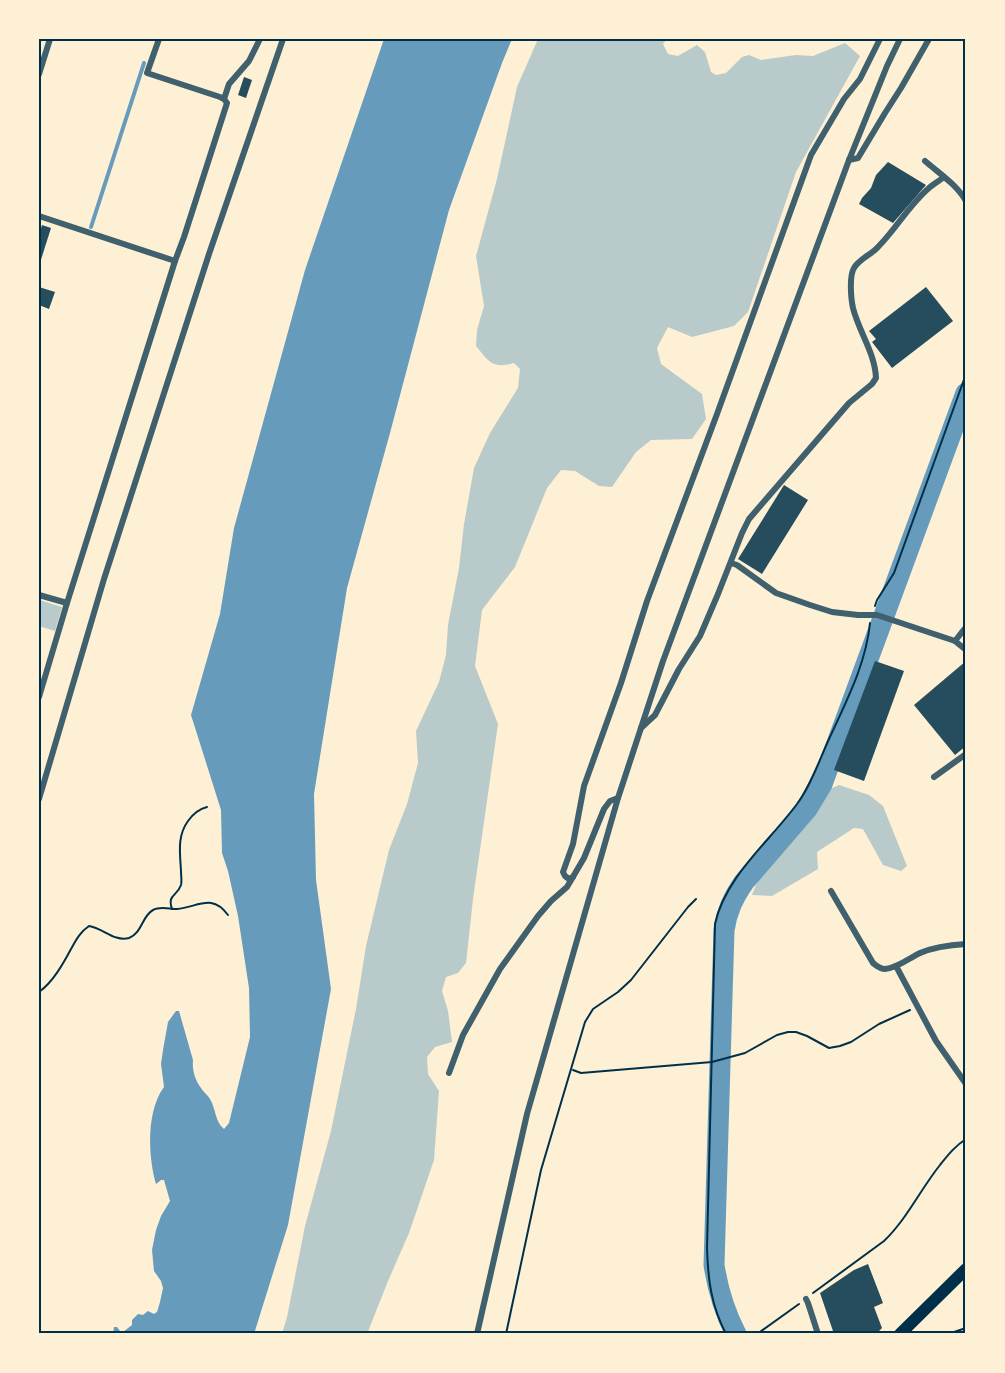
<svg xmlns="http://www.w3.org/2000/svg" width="1005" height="1373" viewBox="0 0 1005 1373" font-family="'Titillium Web',sans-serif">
	<rect width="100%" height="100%" fill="#fdf0d5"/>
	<!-- green -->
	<g fill="#b9caca">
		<path d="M538,39H667L663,44L668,54L678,56L697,45L705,52L711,72L716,75L726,73L742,57L749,55L761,60L796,55L813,56L845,43L860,56L796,172L748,312L734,326L692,337L668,327L657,348L661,364L702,394L706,419L692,439L651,440L636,452L612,487L599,486L575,471L561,470L547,488L515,567L482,610L475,666L498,724L473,899L466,963L458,973L446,977L442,991L448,1011L452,1042L435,1047L427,1057L428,1074L439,1091L434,1160L409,1233L388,1281L367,1334H282L287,1317L305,1226L331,1131L356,1009L366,946L389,850L407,804L418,763L416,731L439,682L446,655L448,625L459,568L464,524L474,468L490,433L518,388L520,369L514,363C492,369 489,362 476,346L477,330L484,306L476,256L497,179L517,87Z"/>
		<polygon points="39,600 62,607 55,631 39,626"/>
		<polygon points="839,785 869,795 883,806 907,866 901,871 883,865 863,829 854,828 817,852 818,869 772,896 752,895 759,877 816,811 828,790"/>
	</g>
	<!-- water -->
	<path fill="#669bbc" d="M384,39H512L502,63L449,210L390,433L347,588L314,794L316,880L331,989L288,1225L254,1334H113L114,1327H117L120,1331L123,1332L132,1325V1320L138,1314L143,1315L148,1311L154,1314L157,1312L160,1302L163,1288L161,1281L154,1271L152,1250L156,1230L161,1216L170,1201L164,1180H161L156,1184C148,1157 146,1111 164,1087L161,1064L163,1050L168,1022L176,1011H179L193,1060C192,1070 195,1080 201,1088C203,1092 208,1095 210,1099C216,1109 215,1122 224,1129L229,1123L250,1037L249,988L238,916L228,871L222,853L221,810L191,715L220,614L234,528L305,270Z"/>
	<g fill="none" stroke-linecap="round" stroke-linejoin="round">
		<!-- stream -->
		<polyline stroke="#669bbc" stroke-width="4" points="91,227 144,63"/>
		<!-- river -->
		<path stroke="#669bbc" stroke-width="21" d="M736,1334C724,1311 718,1291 714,1265L724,930C727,911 733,898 744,882L807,809L822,784L966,393"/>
	</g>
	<!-- building -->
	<g fill="#264d5e">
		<polygon points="244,77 252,80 246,98 238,95"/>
		<polygon points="888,162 926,185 893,223 859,204 862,198 871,188 876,175"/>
		<polygon points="42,225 51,228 39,266 39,235"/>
		<polygon points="39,287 55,292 49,309 39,305"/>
		<polygon points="926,287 953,321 892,368 872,342 876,339 869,331"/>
		<polygon points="784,485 808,500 762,574 738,559"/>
		<polygon points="875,661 904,671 864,781 834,770"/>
		<polygon points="966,661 966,746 955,755 914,705"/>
		<polygon points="868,1264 883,1303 874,1307 882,1328 876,1334 834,1334 820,1293 854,1270"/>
	</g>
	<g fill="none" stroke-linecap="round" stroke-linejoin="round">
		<!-- path -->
		<g stroke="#003049" stroke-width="2">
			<polyline points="875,606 877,600 894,573 966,374"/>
			<path d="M172,909C167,894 177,897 181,885C182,881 181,876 181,871C180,853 177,836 188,821C193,814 199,809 207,807"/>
			<path d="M39,992C53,982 63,964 71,949C76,940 80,932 89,926C103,928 114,942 129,938C142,933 142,916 153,910C160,906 169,909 177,909C198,907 212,893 228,915"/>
			<polyline points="573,1070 581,1073 712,1062 745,1053 777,1035 788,1032 796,1032 807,1036 829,1048 840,1046 851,1042 879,1024 910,1010"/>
			<path d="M813,1293L884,1241C907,1219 920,1190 940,1165C948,1155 955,1146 966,1139"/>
			<polyline points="506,1334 541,1170 585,1022 593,1009 618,992 631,980 688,907 696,899"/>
			<path d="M726,1334C711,1305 708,1280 707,1248L715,924C725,877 769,842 797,804C811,785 819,761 829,739C846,702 866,664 870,623"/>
			<polyline points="757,1334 799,1304"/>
			<polyline points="948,1334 966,1328"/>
		</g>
		<!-- minor -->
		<g stroke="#3f606c" stroke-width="6">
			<polyline points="39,74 50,39"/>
			<polyline points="224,99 229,84 249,61 260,39"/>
			<polyline points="849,160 858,158 885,113 901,88 929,39"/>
			<path d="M925,161C939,173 957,185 966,201"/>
			<polyline points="39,216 175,261"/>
			<polyline points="731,563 737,565 776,593 810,605 832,612 858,615 877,615 955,641 966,650"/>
			<polyline points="39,595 67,603"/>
			<polyline points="955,641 966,627"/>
			<polyline points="39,697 67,603 175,261 184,237 227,103 224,99 220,97 147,73 159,39"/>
			<path d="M641,728L655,715L679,669L700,636L718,594L742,533L749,519L849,403L872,384L876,378C875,353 859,332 853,308C851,299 849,276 854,268C859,259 871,255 878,247C896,229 909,205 929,188C933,184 939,181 944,177"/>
			<polyline points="934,777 966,754"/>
			<polyline points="39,799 104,579 209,254 283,39"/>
			<polyline points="573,877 569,879 565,876 563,872 573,844 584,786 621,683 647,601 717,414 811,155 844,99 860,79 880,39"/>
			<path d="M831,891L873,963C877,966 880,969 885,969C898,968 909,958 920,953C934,947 950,945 966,944"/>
			<polyline points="896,966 936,1041 966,1084"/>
			<polyline points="449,1073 463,1035 500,969 538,916 551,901 567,887 584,858 604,809 610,801 618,798"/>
			<polyline points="806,1299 808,1303 818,1334"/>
			<polyline points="477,1334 527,1114 618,798 663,661 849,160 887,66 900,39"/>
		</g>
		<!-- primary -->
		<polyline stroke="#003049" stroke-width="12" points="900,1334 966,1269"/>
	</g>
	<!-- border -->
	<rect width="1005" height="1373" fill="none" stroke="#fdf0d5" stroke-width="81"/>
	<rect x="40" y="40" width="924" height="1292" fill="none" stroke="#003049" stroke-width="2"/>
</svg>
